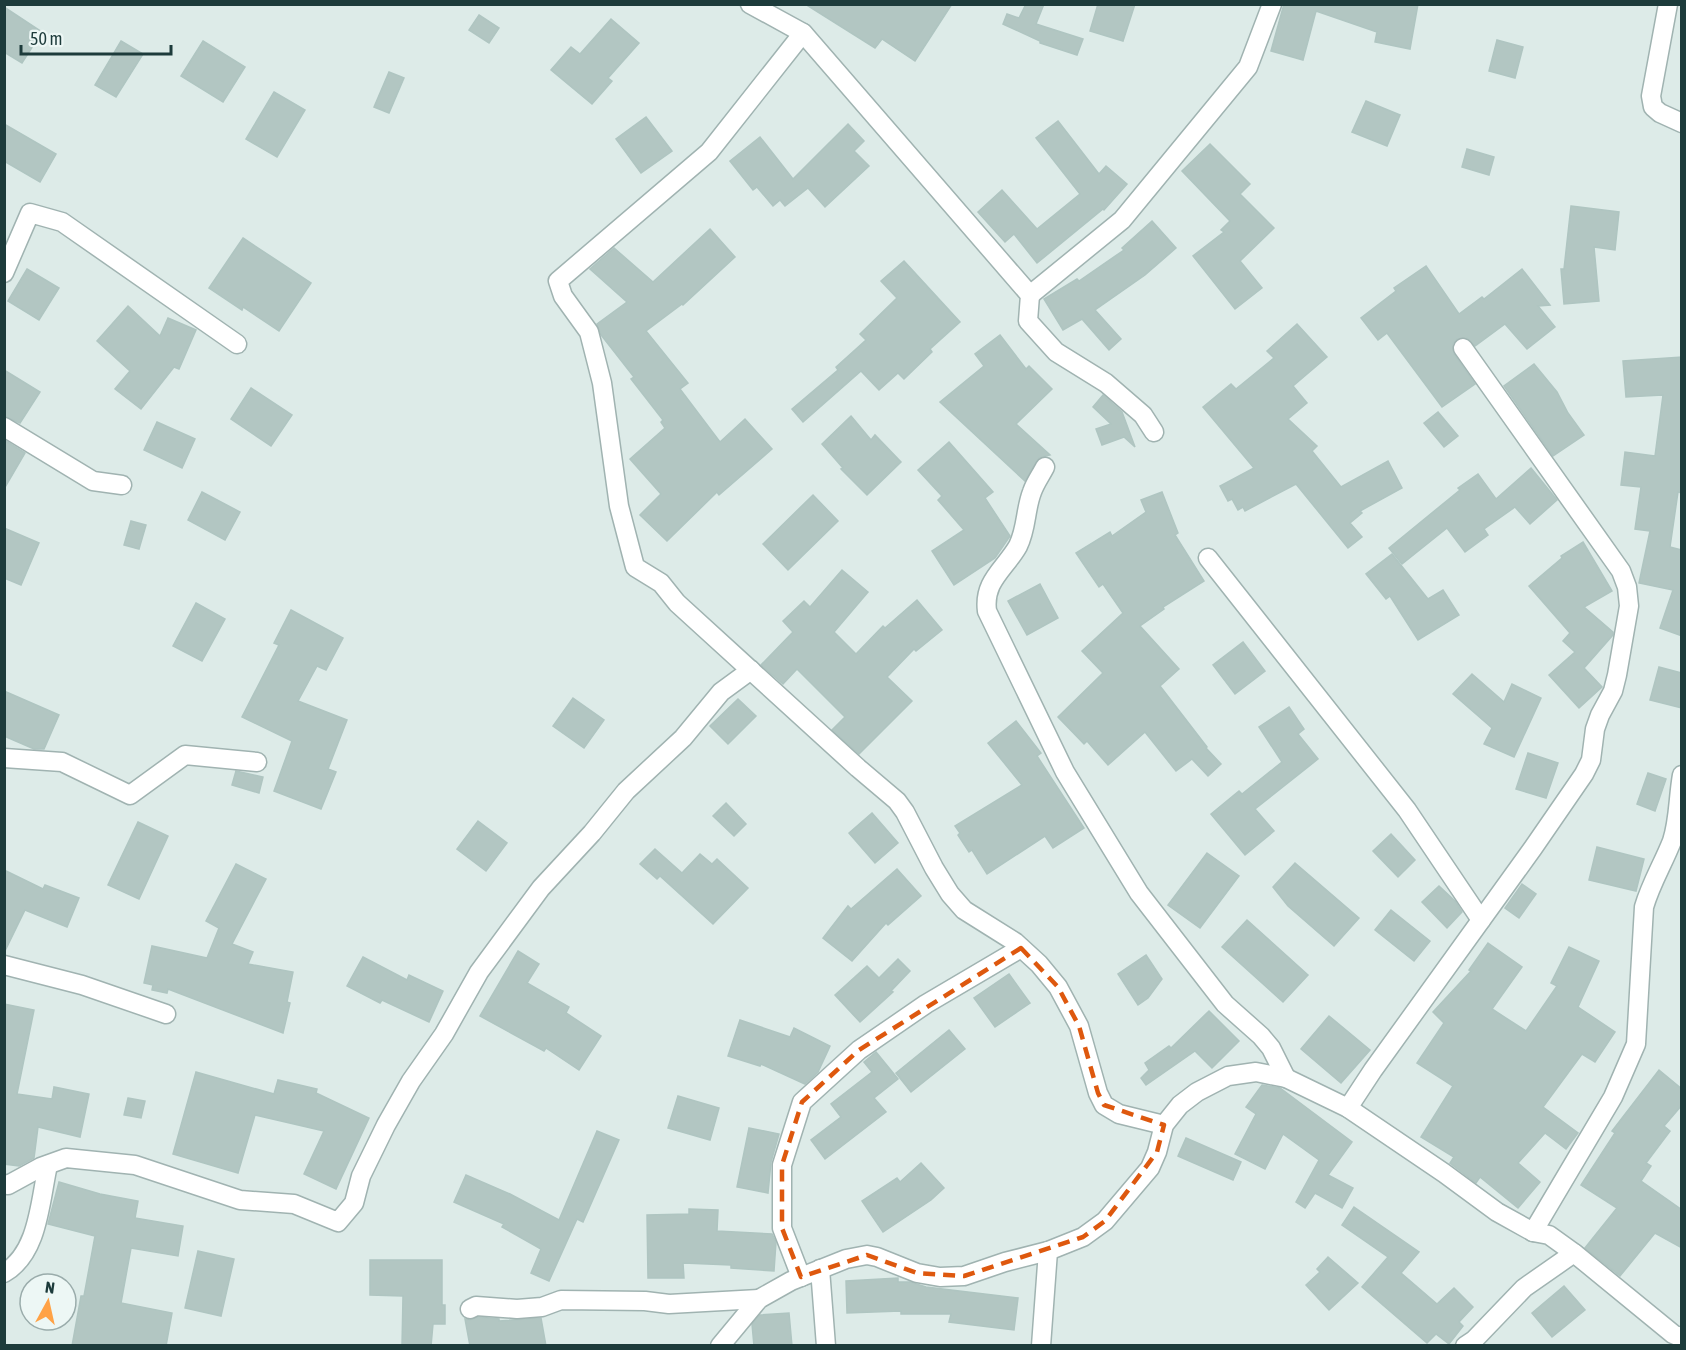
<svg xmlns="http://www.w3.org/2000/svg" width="1686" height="1350" viewBox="0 0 1686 1350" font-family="'Asap Condensed',sans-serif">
	<rect width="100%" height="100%" fill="#ddebe8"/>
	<!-- building -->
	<g fill="#b2c6c2" stroke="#afc5c1" stroke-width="1.5">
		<polygon points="805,4 952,4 915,61 882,39 875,48"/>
		<polygon points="1026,4 1044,4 1036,24 1083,39 1077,55 1040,43 1040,41 1003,24 1007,14 1019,18"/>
		<polygon points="1098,4 1135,4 1123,41 1090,31"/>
		<polygon points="1284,4 1418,4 1410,49 1375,42 1377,32 1316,11 1303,60 1271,51"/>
		<polygon points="4,7 42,32 22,63 4,52"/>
		<polygon points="479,15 499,28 489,43 469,30"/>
		<polygon points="611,19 639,43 608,78 612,81 592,104 551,70 571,47 580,54"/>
		<polygon points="1497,40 1523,47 1515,78 1489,71"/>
		<polygon points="121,41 143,54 116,97 95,85"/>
		<polygon points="203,41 245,67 223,102 181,76"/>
		<polygon points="389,72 404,78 389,113 374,107"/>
		<polygon points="274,92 305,110 277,157 246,139"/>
		<polygon points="1366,101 1400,115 1387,146 1352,132"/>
		<polygon points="646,117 672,151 641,173 616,139"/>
		<polygon points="1058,121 1099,174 1106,166 1127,184 1104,210 1103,209 1037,263 1014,234 1005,242 978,212 1002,190 1037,229 1080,194 1036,138"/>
		<polygon points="4,124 56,154 40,182 4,161"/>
		<polygon points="848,124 864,141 854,151 869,166 825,207 808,188 785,206 780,200 773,206 757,187 753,190 730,161 760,137 793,179"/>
		<polygon points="1210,144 1250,184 1240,194 1274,228 1240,261 1262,288 1235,309 1193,256 1224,232 1221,230 1230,221 1182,171"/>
		<polygon points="1467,149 1494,157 1489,175 1462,167"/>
		<polygon points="1571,206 1619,212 1615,250 1594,247 1599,301 1564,304 1561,269 1564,269"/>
		<polygon points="1152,221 1176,248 1145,275 1095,310 1121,339 1109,350 1082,319 1063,330 1044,299 1077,279 1079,281 1124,250 1122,248"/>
		<polygon points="710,229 735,257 683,305 682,304 646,331 688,383 680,389 720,442 745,419 772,449 719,495 717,492 667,541 640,515 661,494 630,459 665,428 661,422 663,420 631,379 634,377 601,335 597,324 627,302 590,269 614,248 653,282"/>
		<polygon points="243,238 311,283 279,331 243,307 242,310 209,288"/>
		<polygon points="904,261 960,322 930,349 932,352 904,379 898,373 879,390 861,371 803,422 792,409 838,370 836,367 866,340 860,334 897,298 881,281"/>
		<polygon points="1426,266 1459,314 1482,297 1484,299 1522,269 1550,305 1538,306 1555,327 1527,349 1505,324 1475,346 1467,338 1457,339 1453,344 1454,354 1475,384 1442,407 1387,333 1378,340 1361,318 1396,291 1394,288"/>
		<polygon points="27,269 59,288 39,320 8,301"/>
		<polygon points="128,306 160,336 168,318 196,330 179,369 174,367 141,409 115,389 130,371 97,341"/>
		<polygon points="1297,324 1327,357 1293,386 1307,403 1288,419 1317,446 1312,451 1341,487 1388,461 1402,488 1360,511 1362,513 1350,523 1362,537 1348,548 1296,484 1245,511 1243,507 1238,510 1232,499 1228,501 1220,486 1254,468 1203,407 1231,384 1236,389 1274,358 1267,351"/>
		<polygon points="1000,335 1026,369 1029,366 1052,389 1016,424 1050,455 1039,458 1025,481 940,402 984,366 975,354"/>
		<polygon points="1682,357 1682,493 1678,492 1670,547 1682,550 1682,636 1660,628 1673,590 1639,583 1650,531 1635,529 1641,487 1621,485 1625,452 1655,456 1663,395 1626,397 1623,361"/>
		<polygon points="1534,364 1557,392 1568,413 1584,435 1553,456 1504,386"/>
		<polygon points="4,370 40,392 20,423 4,416"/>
		<polygon points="251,388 292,415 271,446 231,419"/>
		<polygon points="1103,395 1122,412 1135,447 1124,437 1102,445 1096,429 1111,424 1093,407"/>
		<polygon points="1438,412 1458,436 1444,447 1424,423"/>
		<polygon points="851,416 871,440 875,435 901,462 867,495 841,469 843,468 822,444"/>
		<polygon points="157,422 195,439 182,468 144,450"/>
		<polygon points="4,440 25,453 4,489"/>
		<polygon points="949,442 993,492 985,498 1010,536 995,558 954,585 932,551 964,530 938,500 942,496 918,470"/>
		<polygon points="1531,468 1557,500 1530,524 1515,507 1484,529 1488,535 1465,552 1447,528 1402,564 1389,548 1460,490 1458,488 1478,474 1496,499"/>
		<polygon points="202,492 240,512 225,540 188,520"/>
		<polygon points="1162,492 1178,533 1175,535 1204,581 1163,607 1164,609 1140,626 1179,669 1160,686 1207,747 1206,748 1221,764 1208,776 1192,759 1176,771 1145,732 1108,765 1087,741 1084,744 1058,717 1103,673 1082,651 1123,613 1103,584 1099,587 1076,553 1110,532 1112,536 1146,512 1141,500"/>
		<polygon points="813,495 838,521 788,570 763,544"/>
		<polygon points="131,521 146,525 139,549 124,545"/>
		<polygon points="4,528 39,543 21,585 4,578"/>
		<polygon points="1583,542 1612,591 1584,607 1613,632 1613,635 1584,668 1602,687 1579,708 1549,675 1575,652 1563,641 1570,633 1529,586 1562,558 1561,556"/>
		<polygon points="1392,554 1428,599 1443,590 1459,615 1418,640 1390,596 1386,599 1366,574"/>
		<polygon points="842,570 868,592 834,632 856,654 883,626 885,628 917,600 942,630 916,651 914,649 887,677 912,701 859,754 832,730 845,717 797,669 783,684 761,665 793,632 783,621 804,601 810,607"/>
		<polygon points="1040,584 1058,618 1027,635 1008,601"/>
		<polygon points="196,603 225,619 202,661 173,646"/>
		<polygon points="291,610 343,638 326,670 317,666 298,701 347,720 328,769 336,772 321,809 274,791 292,741 242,717 279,645 274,643"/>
		<polygon points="1243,642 1265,671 1235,694 1213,665"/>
		<polygon points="1659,667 1682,673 1682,708 1650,700"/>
		<polygon points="1472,674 1504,702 1512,684 1541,698 1514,757 1484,744 1492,728 1453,694"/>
		<polygon points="4,691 59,715 44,749 34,749 4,736"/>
		<polygon points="573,698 604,720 584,748 553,726"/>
		<polygon points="738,699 756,716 728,744 710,726"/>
		<polygon points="1289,707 1304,729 1298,734 1318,759 1255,809 1274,831 1245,855 1211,814 1239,791 1242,794 1282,762 1259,727"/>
		<polygon points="1016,721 1041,753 1037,756 1084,828 1053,848 1045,836 987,874 972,850 969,852 958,835 960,833 955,826 1022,785 988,743"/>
		<polygon points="1528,753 1558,763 1546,798 1516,789"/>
		<polygon points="236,771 263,777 259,793 232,785"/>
		<polygon points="1648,773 1666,779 1655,811 1637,804"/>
		<polygon points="726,803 746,824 734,836 713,816"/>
		<polygon points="872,813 898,843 875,863 849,833"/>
		<polygon points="478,821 507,843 486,871 457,849"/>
		<polygon points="138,822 168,836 139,899 108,885"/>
		<polygon points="1391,834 1415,860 1398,877 1373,851"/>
		<polygon points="1597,847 1644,859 1636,891 1589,880"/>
		<polygon points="655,849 682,873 700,854 712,864 717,859 748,888 713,924 660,876 657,879 640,864"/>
		<polygon points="1207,853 1239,876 1200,928 1168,905"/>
		<polygon points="1295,863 1359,918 1334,946 1288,906 1273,887"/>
		<polygon points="236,864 266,879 232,944 253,952 248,964 293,972 287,1002 290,1003 283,1033 168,989 167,993 152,990 153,985 144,983 152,946 207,958 219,928 206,921"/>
		<polygon points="897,869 921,896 888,925 886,923 852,961 823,938 848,906 851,909"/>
		<polygon points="4,870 43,889 45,885 79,898 67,927 25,910 4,953"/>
		<polygon points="1522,884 1536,894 1519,918 1505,908"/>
		<polygon points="1439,886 1455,901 1462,912 1447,928 1422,902"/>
		<polygon points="1391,910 1430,941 1414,961 1375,930"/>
		<polygon points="1247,920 1308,975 1283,1002 1222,947"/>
		<polygon points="1488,943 1522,967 1492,1009 1526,1031 1557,986 1551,983 1569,947 1599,961 1578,1007 1615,1032 1595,1062 1582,1054 1543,1107 1578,1133 1566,1149 1545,1133 1518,1163 1540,1182 1518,1208 1480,1177 1476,1183 1450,1163 1454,1157 1421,1137 1453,1086 1417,1063 1444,1023 1433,1012 1471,971 1469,970"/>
		<polygon points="518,951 539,964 527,983 569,1007 566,1013 601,1036 579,1070 546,1048 544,1051 480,1016"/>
		<polygon points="1146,955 1162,979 1148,998 1138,1005 1118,974"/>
		<polygon points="363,957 407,980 409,975 443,991 429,1022 382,1000 380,1003 347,986"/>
		<polygon points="898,959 910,971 891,991 893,992 860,1022 835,995 867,966 879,978"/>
		<polygon points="1009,974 1030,1003 995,1027 974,998"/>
		<polygon points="4,1004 34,1010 17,1094 52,1099 54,1087 89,1094 80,1137 38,1127 34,1158 19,1166 4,1164"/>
		<polygon points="1209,1011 1239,1041 1212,1068 1195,1051 1146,1085 1141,1078 1149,1070 1145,1063 1169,1046 1171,1048"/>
		<polygon points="1329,1016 1370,1050 1341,1083 1301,1049"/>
		<polygon points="740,1020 790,1037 794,1028 830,1046 818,1072 805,1084 761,1064 760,1066 728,1056"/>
		<polygon points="949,1030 965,1049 911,1092 896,1073"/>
		<polygon points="876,1052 898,1079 874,1098 886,1112 825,1159 811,1140 841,1117 831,1104 872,1072 864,1062"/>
		<polygon points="1659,1070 1682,1089 1682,1105 1664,1126 1670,1131 1646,1163 1651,1166 1641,1181 1682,1210 1682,1248 1655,1233 1620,1276 1585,1248 1617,1208 1581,1185 1615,1133 1612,1131"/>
		<polygon points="196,1072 274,1094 278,1080 317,1089 316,1093 369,1118 336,1189 304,1174 324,1131 255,1115 238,1173 173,1154"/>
		<polygon points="1262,1085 1280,1088 1352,1142 1328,1175 1353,1188 1342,1208 1315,1193 1305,1208 1296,1202 1319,1160 1283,1134 1265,1169 1235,1154 1256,1114 1246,1107"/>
		<polygon points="678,1096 719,1108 710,1140 668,1128"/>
		<polygon points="128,1098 145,1101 141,1118 124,1115"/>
		<polygon points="749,1128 779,1134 771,1162 768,1193 737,1187"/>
		<polygon points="597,1131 619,1140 583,1222 577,1219 549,1281 531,1273 541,1249 502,1227 504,1224 454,1202 466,1175 510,1194 559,1220"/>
		<polygon points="1186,1138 1241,1162 1233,1180 1178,1156"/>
		<polygon points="921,1163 944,1188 931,1200 883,1232 862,1201 897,1178 900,1182"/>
		<polygon points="59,1182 100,1194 138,1201 135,1218 183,1226 178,1256 131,1248 121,1303 172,1313 166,1346 72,1346 81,1296 84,1296 95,1236 48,1224"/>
		<polygon points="1354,1207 1419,1252 1401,1273 1437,1304 1454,1288 1473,1307 1459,1322 1463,1326 1449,1344 1436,1334 1427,1343 1362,1287 1388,1257 1342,1225"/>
		<polygon points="689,1209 718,1210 717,1231 772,1234 776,1242 774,1271 731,1268 731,1265 683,1263 684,1278 648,1278 647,1215 689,1214"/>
		<polygon points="198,1251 234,1259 221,1316 185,1308"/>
		<polygon points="1328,1257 1358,1283 1329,1310 1306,1285 1320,1272 1317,1269"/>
		<polygon points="370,1260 442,1260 442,1305 445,1305 445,1324 433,1324 431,1346 402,1346 403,1296 370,1295"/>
		<polygon points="898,1278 898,1282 910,1282 926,1287 1018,1298 1014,1330 949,1322 951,1314 901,1314 901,1311 847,1313 846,1281"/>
		<polygon points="1564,1286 1585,1310 1552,1337 1532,1313"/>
		<polygon points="789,1313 792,1346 754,1346 752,1324 760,1315"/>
		<polygon points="478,1317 499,1319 499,1321 541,1318 546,1346 470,1346 465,1319 470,1320"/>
	</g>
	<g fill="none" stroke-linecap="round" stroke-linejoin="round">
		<!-- minor casing -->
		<g stroke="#a0b3b1" stroke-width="21">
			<g id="minor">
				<polyline points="750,4 803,33 1030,295 1028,321 1056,352 1106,383 1143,415 1154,432"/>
				<polyline points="1668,4 1651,96 1653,107 1660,113 1682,123"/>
				<polyline points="803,33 709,152 558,281 563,296 589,332 602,383 619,506 635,567 661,583 677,603 858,768 897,801 905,812 934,868 950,894 964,910 1015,942 1039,964 1058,987 1079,1026 1098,1093 1104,1105 1119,1114 1164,1125"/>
				<polyline points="4,273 30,213 62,222 237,344"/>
				<polyline points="1030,295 1122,220 1248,67 1272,4"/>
				<polyline points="4,427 93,481 122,485"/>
				<path d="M1045,467C1041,475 1035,483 1032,492C1025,510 1027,528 1018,546C1005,569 983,581 987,611L1065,772L1139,893L1225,1004L1261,1036L1271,1048L1286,1078"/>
				<polyline points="1208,558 1407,810 1481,920"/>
				<polyline points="4,758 62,762 130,795 185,755 257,762"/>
				<polyline points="4,965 82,985 166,1014"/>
				<polyline points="1348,1108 1373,1070 1533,848 1584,774 1591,760 1595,729 1600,715 1613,691 1617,675 1629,606 1627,587 1621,571 1463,348"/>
				<polyline points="4,1184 8,1185 41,1167 66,1158 135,1165 240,1200 294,1204 338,1222 354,1203 361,1176 386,1125 411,1081 444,1034 479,972 541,888 592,833 626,791 683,738 721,692 751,670"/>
				<path d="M1533,1232L1613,1097L1636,1044L1644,907C1651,883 1663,864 1672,841C1679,820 1678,797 1682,775"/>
				<polyline points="820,1269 826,1346"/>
				<path d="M4,1273C39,1253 40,1200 48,1165"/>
				<polyline points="801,1277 782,1228 782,1165 802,1102 859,1050 926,1004 1021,948"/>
				<polyline points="470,1309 476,1306 517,1309 542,1307 561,1300 645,1301 669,1304 759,1299"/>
				<polyline points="720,1346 759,1299 791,1281 846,1259 867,1255 877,1257 917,1273 940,1277 964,1276 1005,1262 1048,1251 1083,1237 1105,1221 1150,1168 1157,1152 1164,1125 1180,1105 1197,1092 1228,1076 1256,1072 1286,1078 1348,1108 1444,1173 1497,1212 1533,1232 1549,1235 1574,1253 1673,1334 1682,1338"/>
				<polyline points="1041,1346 1048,1251"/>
				<polyline points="1465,1346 1474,1340 1524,1288 1574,1253"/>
			</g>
		</g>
		<!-- minor -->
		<use href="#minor" stroke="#fff" stroke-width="18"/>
	</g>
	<!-- marked area -->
	<path fill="none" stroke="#de580e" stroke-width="4.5" stroke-dasharray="12 8" stroke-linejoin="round" d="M1021,948L1058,987L1079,1026L1098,1093L1104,1105L1164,1125L1157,1152L1105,1221L1083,1237L964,1276L917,1273L867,1255L801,1277L782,1228V1165L802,1102L859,1050Z"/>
	<!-- border -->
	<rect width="1686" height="1350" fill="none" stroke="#1d3b3b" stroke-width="12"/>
	<!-- north arrow -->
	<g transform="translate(48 1302) rotate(8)"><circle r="28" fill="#edf7f5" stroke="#9aacab" stroke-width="1.5"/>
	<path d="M0-4.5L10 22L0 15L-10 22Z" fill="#ffa246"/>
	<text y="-9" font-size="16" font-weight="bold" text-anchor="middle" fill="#1d3b3b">N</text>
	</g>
	<!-- scale -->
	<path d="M21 45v9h150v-9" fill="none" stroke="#1d3b3b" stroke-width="3"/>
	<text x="30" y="45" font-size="18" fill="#1d3b3b" stroke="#edf7f5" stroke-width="4.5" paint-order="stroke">50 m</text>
</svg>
